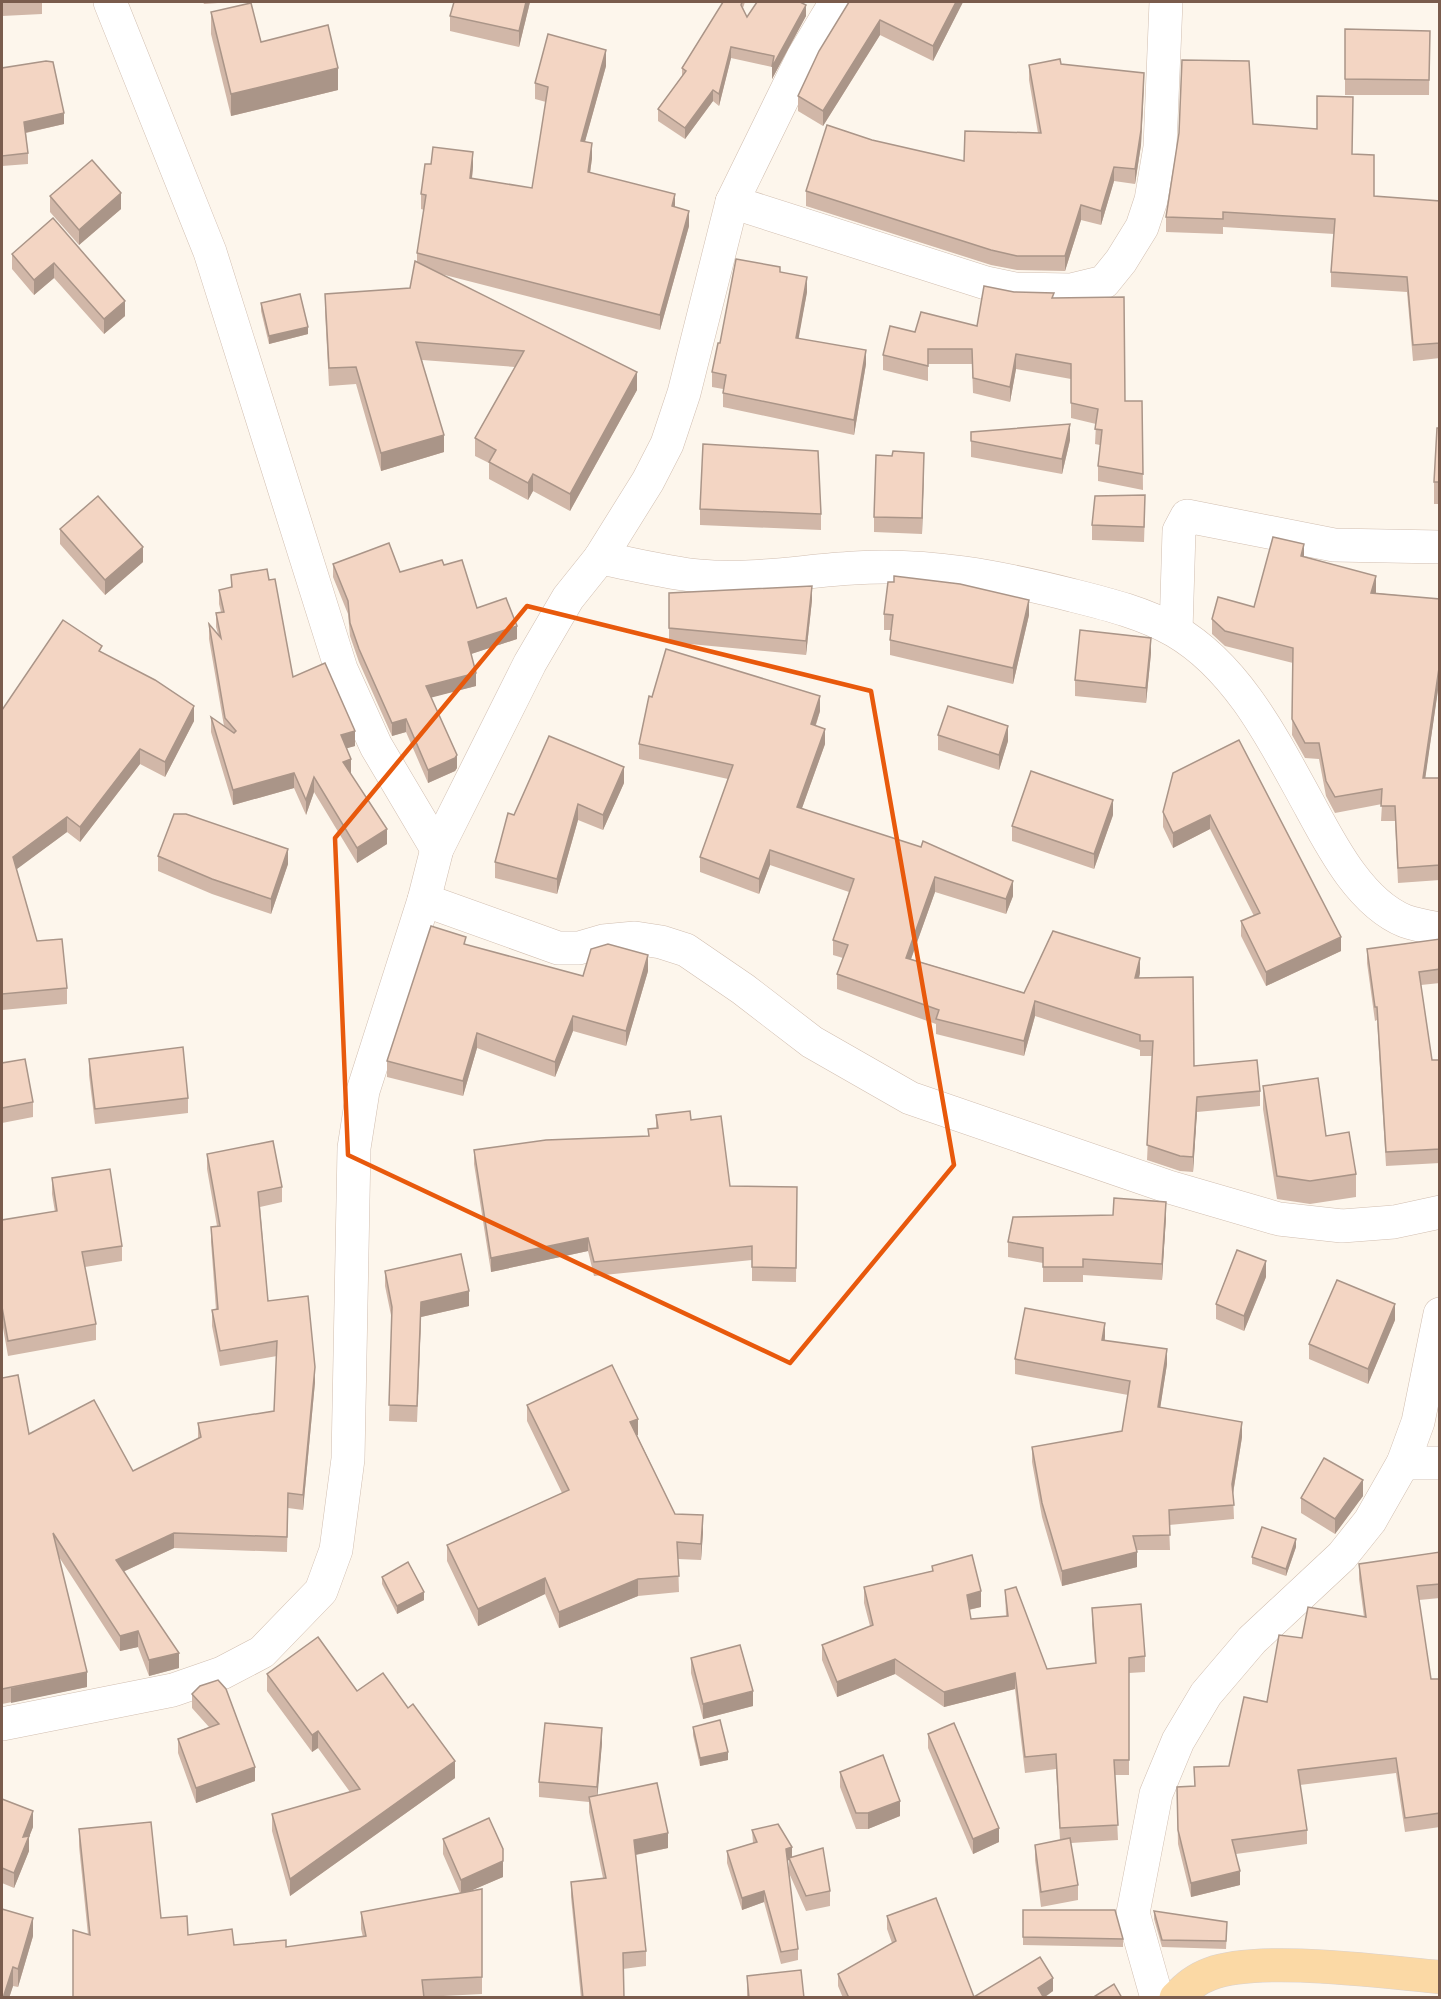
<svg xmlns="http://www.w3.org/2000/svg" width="1441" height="1999" viewBox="0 0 1441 1999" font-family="'DejaVu Sans',sans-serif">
	<rect width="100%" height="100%" fill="#fdf6ec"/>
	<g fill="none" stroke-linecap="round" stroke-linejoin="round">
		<!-- minor casing -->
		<g stroke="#d1beb0" stroke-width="34">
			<g id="minor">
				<polyline points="110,2 210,252 341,669 376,746 437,849"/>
				<polyline points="732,202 986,283 1015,289 1071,290 1104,282 1121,261 1142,227 1151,200 1160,147 1166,2"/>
				<path d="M600,558C633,564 666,573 699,576C751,581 802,571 854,568C927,563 1000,577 1071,595C1107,604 1144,613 1175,631C1240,669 1276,745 1311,808C1332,847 1361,903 1405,921C1416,925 1429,927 1440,929"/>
				<polyline points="1176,631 1179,531 1187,516 1334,545 1440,547"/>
				<polyline points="424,900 558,948 579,948 603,941 635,938 661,942 686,950 743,989 812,1042 910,1098 1169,1187 1279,1219 1342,1226 1394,1222 1440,1212"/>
				<polyline points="1403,1463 1440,1463"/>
				<polyline points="2,1724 173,1690 222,1673 262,1652 321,1591 336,1550 348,1459 354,1148 363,1091 424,900 437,849 530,663 568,598 600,558 648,481 667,444 684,393 732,202 803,57 836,2"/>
				<polyline points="1157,1998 1133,1913 1156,1794 1178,1741 1206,1694 1252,1640 1342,1556 1370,1521 1403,1463 1418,1422 1440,1314"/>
			</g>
		</g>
		<!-- major casing -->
		<g stroke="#dad1cd" stroke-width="34">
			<path id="major" d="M1176,1998C1187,1987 1196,1979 1210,1974C1260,1955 1382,1972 1440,1977"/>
		</g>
		<!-- minor -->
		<use href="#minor" stroke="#fff" stroke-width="33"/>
		<!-- major -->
		<use href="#major" stroke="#fbd9a5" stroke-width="33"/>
	</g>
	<!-- wall -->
	<g fill="#d1b7a8">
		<polygon points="2,2 42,2 42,14 2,16"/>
		<polygon points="203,2 232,2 204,4"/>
		<polygon points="530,2 519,47 450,31 450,16"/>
		<polygon points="723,2 745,2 743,8 747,17 806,16 772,79 772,67 731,58 719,106 713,101 685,139 658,121 658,109 682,76 682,68"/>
		<polygon points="849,2 963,2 933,61 880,35 823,126 798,111 798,96"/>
		<polygon points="211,12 338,90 231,116 211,34"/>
		<polygon points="1345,29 1430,31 1429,95 1345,95"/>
		<polygon points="1061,64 1144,88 1141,145 1135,184 1114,181 1101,225 1081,220 1065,271 1017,270 991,265 806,206 806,191 872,140 964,161 1038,133 1029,80 1029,65"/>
		<polygon points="606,66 585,141 592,158 590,173 675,207 689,226 660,330 441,274 637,390 570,511 533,491 528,500 489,479 489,463 475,456 475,438 515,367 422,360 444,452 381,471 356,384 329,386 325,311 325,294 410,288 417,262 417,253 424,210 421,209 421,194 473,167 472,179 532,188 546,102 535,99 535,83"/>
		<polygon points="2,68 64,124 26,133 28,153 28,164 2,166"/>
		<polygon points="1253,124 1352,154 1374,196 1440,201 1440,358 1413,361 1407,292 1331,287 1331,272 1334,234 1223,227 1223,234 1166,232 1166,217"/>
		<polygon points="50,196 121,209 79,245 50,212"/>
		<polygon points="53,218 125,316 104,334 54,278 34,295 12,269 12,254"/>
		<polygon points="780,272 807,292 798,339 866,364 854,435 723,407 723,389 712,387 712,372 720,343"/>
		<polygon points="1014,292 1054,298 1125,401 1142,401 1143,490 1098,481 1098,466 1100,445 1095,444 1096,424 1071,418 1071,379 1016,369 1010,402 973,393 972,364 928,364 928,381 883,370 883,355 915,332 977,326"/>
		<polygon points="261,303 308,334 269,344 261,311"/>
		<polygon points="1440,428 1440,504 1434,504 1434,482"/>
		<polygon points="1070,440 1062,474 971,457 971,441"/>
		<polygon points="924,468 922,534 874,532 874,517"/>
		<polygon points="700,509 821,514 821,530 700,525"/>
		<polygon points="1145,510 1144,542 1092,540 1092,525"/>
		<polygon points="60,529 143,562 105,595 60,544"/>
		<polygon points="1304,557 1376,592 1376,593 1440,599 1440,676 1425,778 1440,778 1440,880 1398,883 1395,821 1381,821 1382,804 1335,813 1326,796 1319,759 1305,758 1292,735 1293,663 1225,646 1212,634 1212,619 1254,607"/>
		<polygon points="333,564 400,572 444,565 477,608 517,639 471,654 476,686 431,697 457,768 455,771 428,783 406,732 392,736 359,662 350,636 348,614 333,577"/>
		<polygon points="231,575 269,580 293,677 355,746 346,748 351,774 387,844 357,863 314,792 306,815 294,788 233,805 211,732 211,717 224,726 209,639 209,624 218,634 216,627 216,613 221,612 219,604 219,590 231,588"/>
		<polygon points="669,593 812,600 806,655 669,642"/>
		<polygon points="884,614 1029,615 1013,684 890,655 890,640 891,630 884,630"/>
		<polygon points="102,653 194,721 165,777 140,764 80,842 67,832 16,869 37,941 67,988 67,1004 2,1010 2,710"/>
		<polygon points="1151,653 1146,703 1075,696 1075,680"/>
		<polygon points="820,711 816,725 825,744 802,808 1013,896 1006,914 935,892 911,959 1024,993 1140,973 1139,978 1194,1066 1260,1091 1260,1106 1197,1112 1193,1172 1180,1171 1147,1160 1152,1056 1140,1056 1140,1050 1035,1016 1024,1056 936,1034 936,1024 837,989 837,974 843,958 833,955 833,940 849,892 770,865 759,894 700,872 700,857 728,779 639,759 639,744"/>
		<polygon points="938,735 1008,741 999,770 938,750"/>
		<polygon points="1173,773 1341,951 1266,986 1241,936 1241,921 1254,916 1210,829 1173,848 1163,827 1163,812"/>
		<polygon points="624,783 603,830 578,820 557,894 495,878 495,862 514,815"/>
		<polygon points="1113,815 1094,869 1012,841 1012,826"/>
		<polygon points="158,856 288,864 271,914 212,894 158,871"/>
		<polygon points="1440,939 1440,983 1421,985 1432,1060 1440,1060 1440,1163 1386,1166 1377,1020 1375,1021 1367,963 1367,949"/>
		<polygon points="466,945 583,976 648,971 626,1046 573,1031 555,1077 477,1048 463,1096 387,1077 387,1061"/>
		<polygon points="89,1059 188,1098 188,1113 95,1124 89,1075"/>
		<polygon points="2,1063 33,1102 33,1117 2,1123"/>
		<polygon points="1263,1086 1326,1136 1356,1174 1356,1197 1310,1204 1277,1199 1263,1109"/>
		<polygon points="656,1115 691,1120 730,1186 797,1187 796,1282 752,1281 752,1260 594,1276 588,1251 491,1272 474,1164 474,1150 648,1136 648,1129 656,1128"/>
		<polygon points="207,1154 282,1187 282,1202 260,1207 268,1301 315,1382 303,1510 288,1508 287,1552 174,1548 123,1572 179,1668 149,1676 138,1647 120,1651 59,1557 87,1687 2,1704 2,1378 29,1434 133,1471 198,1438 198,1423 274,1411 277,1356 220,1366 212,1326 212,1310 216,1310 211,1242 211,1227 217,1226 207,1169"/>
		<polygon points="52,1178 122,1246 122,1261 85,1267 96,1324 96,1340 8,1356 2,1322 2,1220 55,1212 52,1194"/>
		<polygon points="1166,1217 1162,1280 1083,1275 1083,1282 1043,1282 1043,1263 1008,1257 1008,1242"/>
		<polygon points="385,1271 469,1306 421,1317 417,1422 389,1421 392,1320 385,1286"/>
		<polygon points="1266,1277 1244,1331 1216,1319 1216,1304"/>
		<polygon points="1395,1320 1368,1384 1309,1359 1309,1344"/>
		<polygon points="1105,1337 1105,1340 1167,1364 1160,1408 1242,1437 1233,1494 1234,1519 1169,1525 1170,1550 1137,1550 1137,1567 1062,1586 1042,1517 1032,1462 1032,1447 1122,1431 1128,1395 1015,1374 1015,1359"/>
		<polygon points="527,1405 638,1435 637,1435 675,1514 703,1532 701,1560 678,1559 679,1592 638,1596 559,1628 545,1594 478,1626 447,1561 447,1545 562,1493 527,1421"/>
		<polygon points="1363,1496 1335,1534 1301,1513 1301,1498"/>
		<polygon points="1296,1547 1286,1576 1252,1564 1252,1557"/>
		<polygon points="1440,1552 1440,1598 1419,1600 1431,1679 1440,1679 1440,1827 1405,1832 1396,1773 1300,1785 1307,1830 1307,1844 1236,1854 1240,1885 1191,1897 1178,1844 1177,1801 1195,1786 1194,1767 1229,1766 1267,1702 1302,1638 1364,1617 1359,1579 1359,1564"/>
		<polygon points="932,1566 981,1607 969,1610 971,1619 1006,1616 1005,1590 1047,1669 1095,1663 1092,1624 1092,1608 1145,1656 1145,1672 1129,1673 1129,1775 1115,1775 1118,1840 1071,1843 1078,1885 1078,1900 1041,1907 1035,1860 1035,1845 1060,1840 1056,1769 1025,1773 1015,1689 944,1707 895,1674 837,1697 822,1660 822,1645 870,1626 864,1603 864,1587 932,1571"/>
		<polygon points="382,1577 424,1600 397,1614 382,1584"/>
		<polygon points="691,1658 753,1706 703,1719 691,1673"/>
		<polygon points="267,1674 357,1691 455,1778 290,1896 272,1831 272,1814 350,1792 318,1748 312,1752 267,1691"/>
		<polygon points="218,1680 255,1781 196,1803 178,1753 178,1739 209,1727 192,1708 192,1694"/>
		<polygon points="693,1727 728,1760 700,1766 693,1735"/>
		<polygon points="928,1734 999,1842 973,1854 928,1748"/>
		<polygon points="602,1743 597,1795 668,1848 636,1855 646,1951 646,1966 623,1969 624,1998 581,1998 571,1897 571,1882 603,1878 589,1812 589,1802 539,1797 539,1782"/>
		<polygon points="840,1772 900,1816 868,1829 856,1829 840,1787"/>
		<polygon points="2,1799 33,1827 29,1837 29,1851 14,1888 2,1883"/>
		<polygon points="79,1829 161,1918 188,1935 234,1945 286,1947 363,1937 361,1929 361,1912 460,1893 443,1854 443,1839 503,1877 470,1891 482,1889 482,1994 424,1997 88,1935 79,1846"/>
		<polygon points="752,1830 792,1857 830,1891 830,1906 806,1911 789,1873 789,1860 787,1861 798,1949 798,1960 781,1964 764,1902 742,1910 727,1863 727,1851 753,1843"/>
		<polygon points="2,1909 33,1936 18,1987 13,1986 9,1998 2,1998"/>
		<polygon points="1023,1910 1123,1939 1123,1947 1023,1945"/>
		<polygon points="1154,1911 1227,1929 1226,1949 1162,1947 1154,1919"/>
		<polygon points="887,1916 974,1997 1053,1991 1044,1998 843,1998 838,1986 838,1974 892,1943 887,1929"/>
		<polygon points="747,1976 804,1998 747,1998"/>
	</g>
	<!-- shaded-wall -->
	<g fill="#aa9588">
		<polygon points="526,2 530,2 519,47 519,31"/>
		<polygon points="956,2 963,2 933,61 933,46"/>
		<polygon points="806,5 806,16 772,79 772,67"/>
		<polygon points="880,20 880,35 823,126 823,111"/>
		<polygon points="731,47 731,58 719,106 719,94"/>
		<polygon points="606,50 606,66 581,156 581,141"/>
		<polygon points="338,68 338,90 231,116 231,94"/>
		<polygon points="1144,73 1141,145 1135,184 1135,169"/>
		<polygon points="713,90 713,101 685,139 685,128"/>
		<polygon points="64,113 64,124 24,133 24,122"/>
		<polygon points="592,143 592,158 588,187 588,172"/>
		<polygon points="473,152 473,167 470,194 470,178"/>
		<polygon points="1114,167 1114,181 1101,225 1101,211"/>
		<polygon points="121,193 121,209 79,245 79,230"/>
		<polygon points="675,194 675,209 672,206"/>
		<polygon points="1081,205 1081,220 1065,271 1065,256"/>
		<polygon points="689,211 689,226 660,330 660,315"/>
		<polygon points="54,263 54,278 34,295 34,280"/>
		<polygon points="807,277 807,292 796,353 796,338"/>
		<polygon points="125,301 125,316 104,334 104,319"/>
		<polygon points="308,327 308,334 269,344 269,336"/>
		<polygon points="866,350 866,364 854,435 854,420"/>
		<polygon points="1016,354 1016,369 1010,402 1010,387"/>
		<polygon points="637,372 637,390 570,511 570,494"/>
		<polygon points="1070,424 1070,440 1062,474 1062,459"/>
		<polygon points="444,435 444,452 381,471 381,453"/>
		<polygon points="924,453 924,468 922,534 922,518"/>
		<polygon points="533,474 533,491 528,500 528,483"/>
		<polygon points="1304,544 1304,559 1301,556"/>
		<polygon points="143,547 143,562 105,595 105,580"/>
		<polygon points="1376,576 1376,592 1371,608 1371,593"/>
		<polygon points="812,586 812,600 806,655 806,641"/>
		<polygon points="1029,600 1029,615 1013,684 1013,668"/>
		<polygon points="517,626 517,639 468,655 468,642"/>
		<polygon points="1151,638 1151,653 1146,703 1146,688"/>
		<polygon points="1440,661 1440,676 1423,794 1423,778"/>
		<polygon points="476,673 476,686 426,699 426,686"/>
		<polygon points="820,696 820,711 811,739 811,724"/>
		<polygon points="194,706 194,721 165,777 165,762"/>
		<polygon points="406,719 406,732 392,736 392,723"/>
		<polygon points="1008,726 1008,741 999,770 999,755"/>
		<polygon points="825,729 825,744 797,822 797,807"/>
		<polygon points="355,731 355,746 341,750 341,735"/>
		<polygon points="140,749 140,764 80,842 80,827"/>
		<polygon points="457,755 457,768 455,771 428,783 428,770"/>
		<polygon points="351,759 351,774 343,777 343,762"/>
		<polygon points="624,767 624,783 603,830 603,815"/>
		<polygon points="294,773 294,788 233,805 233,790"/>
		<polygon points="314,777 314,792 306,815 306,800"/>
		<polygon points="1113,800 1113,815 1094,869 1094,854"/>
		<polygon points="578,804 578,820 557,894 557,879"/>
		<polygon points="1210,815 1210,829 1173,848 1173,833"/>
		<polygon points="67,817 67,832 13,872 13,857"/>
		<polygon points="387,829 387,844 357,863 357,848"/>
		<polygon points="288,849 288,864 271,914 271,899"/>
		<polygon points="770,850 770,865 759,894 759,879"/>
		<polygon points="935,877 935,892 906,973 906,958"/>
		<polygon points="1013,881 1013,896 1006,914 1006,899"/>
		<polygon points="1341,937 1341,951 1266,986 1266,972"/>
		<polygon points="648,955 648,971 626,1046 626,1031"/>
		<polygon points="1140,958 1140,973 1135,993 1135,978"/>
		<polygon points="1035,1001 1035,1016 1024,1056 1024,1041"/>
		<polygon points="573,1016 573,1031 555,1077 555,1062"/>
		<polygon points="477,1033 477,1048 463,1096 463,1081"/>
		<polygon points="1197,1097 1197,1112 1193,1172 1193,1157"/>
		<polygon points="1166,1202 1166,1217 1162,1280 1162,1264"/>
		<polygon points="588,1238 588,1251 491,1272 491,1258"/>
		<polygon points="1266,1261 1266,1277 1244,1331 1244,1316"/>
		<polygon points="469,1291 469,1306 421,1317 417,1422 421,1302"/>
		<polygon points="1395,1304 1395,1320 1368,1384 1368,1369"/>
		<polygon points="1105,1323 1105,1337 1102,1354 1102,1340"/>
		<polygon points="1167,1349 1167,1364 1158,1422 1158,1407"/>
		<polygon points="315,1367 315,1382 303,1510 303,1495"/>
		<polygon points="638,1419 638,1435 630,1438 630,1422"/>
		<polygon points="1242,1422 1242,1437 1232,1499 1232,1484"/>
		<polygon points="1363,1480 1363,1496 1335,1534 1335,1519"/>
		<polygon points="703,1515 703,1532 701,1560 701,1544"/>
		<polygon points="174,1533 174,1548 116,1575 116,1560"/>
		<polygon points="1296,1539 1296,1547 1286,1576 1286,1569"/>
		<polygon points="1137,1552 1137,1567 1062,1586 1062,1571"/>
		<polygon points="545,1578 545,1594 478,1626 478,1609"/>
		<polygon points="638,1579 638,1596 559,1628 559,1612"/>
		<polygon points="981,1591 981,1607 967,1610 967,1595"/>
		<polygon points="424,1592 424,1600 397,1614 397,1606"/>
		<polygon points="138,1631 138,1647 120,1651 120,1636"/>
		<polygon points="179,1653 179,1668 149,1676 149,1660"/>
		<polygon points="895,1659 895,1674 837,1697 837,1682"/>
		<polygon points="87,1672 87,1687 11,1703 11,1688"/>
		<polygon points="1015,1673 1015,1689 944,1707 944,1692"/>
		<polygon points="753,1691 753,1706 703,1719 703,1704"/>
		<polygon points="602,1728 602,1743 597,1802 597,1787"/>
		<polygon points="318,1731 318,1748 312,1752 312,1735"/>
		<polygon points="728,1752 728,1760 700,1766 700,1758"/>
		<polygon points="455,1761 455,1778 290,1896 290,1879"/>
		<polygon points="255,1767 255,1781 196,1803 196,1788"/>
		<polygon points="900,1801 900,1816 868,1829 868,1813"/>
		<polygon points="33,1811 33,1827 29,1837 29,1851 14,1888 14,1873 23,1837"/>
		<polygon points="999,1828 999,1842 973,1854 973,1839"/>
		<polygon points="668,1833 668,1848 634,1855 634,1840"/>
		<polygon points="792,1847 792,1859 786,1861 786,1849"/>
		<polygon points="503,1861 503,1877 461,1895 461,1880"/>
		<polygon points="1240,1871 1240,1885 1191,1897 1191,1883"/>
		<polygon points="764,1891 764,1902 742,1910 742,1898"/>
		<polygon points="33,1918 33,1936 18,1987 18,1969"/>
		<polygon points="13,1967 13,1986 9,1998 3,1998"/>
		<polygon points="1053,1978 1053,1991 1043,1998 1038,1988"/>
	</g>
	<!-- building -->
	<g fill="#f3d5c3" stroke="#aa9588" stroke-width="1.5">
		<polygon points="454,2 526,2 519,31 450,16"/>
		<polygon points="723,2 742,2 741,5 747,17 757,2 800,2 806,5 772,67 774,56 731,47 719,94 713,90 685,128 658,109 686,71 682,68"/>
		<polygon points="849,2 956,2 933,46 880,20 823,111 798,96 819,51"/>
		<polygon points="251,3 261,42 328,25 338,68 231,94 211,12"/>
		<polygon points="1345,29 1430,31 1429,80 1345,79"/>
		<polygon points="548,34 606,50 581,141 592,143 588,172 675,194 672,206 689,211 660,315 417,253 426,195 421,194 425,164 431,164 433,147 473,152 470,178 532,188 548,87 535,83"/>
		<polygon points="1060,59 1061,64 1144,73 1141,130 1135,169 1114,167 1101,211 1081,205 1065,256 1017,256 991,250 806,191 827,125 872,140 964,161 965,131 1041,133 1029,65"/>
		<polygon points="1182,60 1249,61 1253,124 1317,129 1317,96 1353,97 1352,154 1374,155 1374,196 1440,201 1440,343 1413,345 1407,277 1331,272 1335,219 1223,212 1223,219 1166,217 1179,133"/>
		<polygon points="46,61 53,62 64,113 24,122 28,153 2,156 2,68"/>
		<polygon points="92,160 121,193 79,230 50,196"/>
		<polygon points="53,218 125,301 104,319 54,263 34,280 12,254"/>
		<polygon points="736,259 780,267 780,272 807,277 796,338 866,350 854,420 723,393 726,375 712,372 718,343 720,343"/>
		<polygon points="415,261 637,372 570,494 533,474 528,483 489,462 496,450 475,438 524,351 416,342 444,435 381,453 356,367 329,368 325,294 410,288"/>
		<polygon points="984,286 1014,292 1054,293 1052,298 1124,297 1125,401 1142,401 1143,474 1098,466 1102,430 1095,429 1098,409 1071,403 1071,364 1016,354 1010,387 973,378 972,349 928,349 928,366 883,355 890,326 915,332 921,312 977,326"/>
		<polygon points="300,294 308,327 269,336 261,303"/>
		<polygon points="1070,424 1062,459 971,441 971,432"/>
		<polygon points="1437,428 1440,428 1440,482 1434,482"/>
		<polygon points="703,444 818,451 821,514 700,509"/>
		<polygon points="893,451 924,453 922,518 874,517 876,455 892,456"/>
		<polygon points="1145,495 1144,527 1092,525 1095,496"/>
		<polygon points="98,496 143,547 105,580 60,529"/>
		<polygon points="1273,537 1304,544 1301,556 1376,576 1371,593 1440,599 1440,661 1423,778 1440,778 1440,865 1398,868 1395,806 1381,806 1382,789 1335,797 1326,781 1319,743 1305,743 1292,719 1293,648 1225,631 1212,619 1218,597 1254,607"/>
		<polygon points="389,543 400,572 442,560 444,565 462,560 477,608 506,598 517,626 468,642 476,673 426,686 457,755 455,758 428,770 406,719 392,723 359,649 350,623 348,601 333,564"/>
		<polygon points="267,569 269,580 275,579 293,677 325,663 355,731 341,735 351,759 343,762 387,829 357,848 314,777 306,800 294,773 233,790 211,717 234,733 236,731 225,718 209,624 221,638 216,613 224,612 219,590 232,587 231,575"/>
		<polygon points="894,576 960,584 1029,600 1013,668 890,640 893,615 884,614 888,582 894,582"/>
		<polygon points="812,586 806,641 669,628 669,593"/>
		<polygon points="63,620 102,646 99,651 155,680 194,706 165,762 140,749 80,827 67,817 13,857 37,941 62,939 67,988 2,994 2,710"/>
		<polygon points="1080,630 1151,638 1146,688 1075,680"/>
		<polygon points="666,649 820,696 811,724 825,729 797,807 921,847 923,841 1013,881 1006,899 935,877 906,958 1024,993 1053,931 1140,958 1135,978 1193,977 1194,1066 1257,1060 1260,1091 1197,1097 1193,1157 1180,1156 1147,1145 1153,1041 1140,1041 1140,1035 1035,1001 1024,1041 936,1019 939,1010 837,974 848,945 833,940 854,879 770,850 759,879 700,857 733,765 639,744 649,696 652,697"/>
		<polygon points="948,706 1008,726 999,755 938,735"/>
		<polygon points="549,736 624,767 603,815 578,804 557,879 495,862 508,813 514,815"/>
		<polygon points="1239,740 1341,937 1266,972 1241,921 1260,913 1210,815 1173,833 1163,812 1173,773"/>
		<polygon points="1031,771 1113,800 1094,854 1012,826"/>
		<polygon points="174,814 186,814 288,849 271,899 212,879 158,856"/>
		<polygon points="431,926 466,937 464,944 583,976 591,949 608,944 648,955 626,1031 573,1016 555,1062 477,1033 463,1081 387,1061"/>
		<polygon points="1440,939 1440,969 1419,972 1432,1060 1440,1060 1440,1149 1386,1152 1377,1007 1375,1007 1367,949"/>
		<polygon points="183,1047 188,1098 95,1109 89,1059"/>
		<polygon points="25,1059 33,1102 2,1108 2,1063"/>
		<polygon points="1318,1078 1326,1136 1349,1132 1356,1174 1310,1181 1277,1176 1263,1086"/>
		<polygon points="690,1111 691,1120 721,1116 730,1186 797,1187 796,1268 752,1267 752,1246 594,1262 588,1238 491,1258 474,1150 546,1140 649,1136 648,1129 658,1128 656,1115"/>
		<polygon points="273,1141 282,1187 258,1192 268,1301 308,1296 315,1367 303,1495 288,1493 287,1537 174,1533 116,1560 179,1653 149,1660 138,1631 120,1636 53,1533 87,1672 2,1689 2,1378 18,1375 29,1434 94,1400 133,1471 201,1437 198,1423 274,1411 277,1341 220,1351 212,1310 218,1309 211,1227 220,1226 207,1154"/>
		<polygon points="110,1169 122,1246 82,1252 96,1324 8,1341 2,1307 2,1220 57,1211 52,1178"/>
		<polygon points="1114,1198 1166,1202 1162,1264 1083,1259 1083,1267 1043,1267 1043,1248 1008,1242 1013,1217 1113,1215"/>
		<polygon points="1237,1250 1266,1261 1244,1316 1216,1304"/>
		<polygon points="461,1254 469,1291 421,1302 417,1406 389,1405 392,1307 385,1271"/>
		<polygon points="1337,1280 1395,1304 1368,1369 1309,1344"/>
		<polygon points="1025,1308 1105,1323 1102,1340 1167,1349 1158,1407 1242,1422 1232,1484 1234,1505 1169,1510 1170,1535 1133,1536 1137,1552 1062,1571 1042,1503 1032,1447 1122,1431 1130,1381 1015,1359"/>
		<polygon points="612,1365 638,1419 630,1422 675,1514 703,1515 701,1544 677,1542 679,1576 638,1579 559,1612 545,1578 478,1609 447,1545 569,1490 527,1405"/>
		<polygon points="1324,1458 1363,1480 1335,1519 1301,1498"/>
		<polygon points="1262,1527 1296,1539 1286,1569 1252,1557"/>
		<polygon points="1440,1552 1440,1584 1417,1586 1431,1679 1440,1679 1440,1813 1405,1818 1396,1758 1298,1770 1307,1830 1232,1840 1240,1871 1191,1883 1178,1830 1177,1787 1195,1786 1194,1767 1229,1766 1244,1697 1267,1702 1279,1635 1302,1638 1308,1607 1366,1617 1359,1564"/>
		<polygon points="972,1555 981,1591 967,1595 971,1619 1008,1616 1005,1590 1016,1587 1047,1669 1096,1663 1092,1608 1141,1604 1145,1656 1129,1658 1129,1760 1114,1760 1118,1825 1060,1828 1056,1754 1025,1757 1015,1673 944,1692 895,1659 837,1682 822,1645 873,1625 864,1587 933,1571 932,1566"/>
		<polygon points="408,1562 424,1592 397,1606 382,1577"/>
		<polygon points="318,1637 357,1691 383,1673 408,1708 413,1704 455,1761 290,1879 272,1814 360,1789 318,1731 312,1735 267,1674"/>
		<polygon points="740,1645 753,1691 703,1704 691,1658"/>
		<polygon points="218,1680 226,1689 255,1767 196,1788 178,1739 219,1724 192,1694 200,1686"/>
		<polygon points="720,1720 728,1752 700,1758 693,1727"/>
		<polygon points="545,1723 602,1728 597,1787 539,1782"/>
		<polygon points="954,1723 999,1828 973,1839 928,1734"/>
		<polygon points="883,1755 900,1801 868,1813 856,1813 840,1772"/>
		<polygon points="657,1783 668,1833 634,1840 646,1951 623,1953 624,1998 583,1998 571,1882 606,1878 589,1797"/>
		<polygon points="2,1799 33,1811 23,1837 29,1836 14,1873 2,1868"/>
		<polygon points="489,1818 503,1849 503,1861 461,1880 443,1839"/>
		<polygon points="151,1822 161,1918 187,1916 188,1935 232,1929 234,1945 286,1940 286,1947 366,1936 361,1912 482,1889 482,1977 422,1980 424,1998 73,1998 73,1930 90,1935 79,1829"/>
		<polygon points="778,1824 792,1847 786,1849 798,1949 781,1952 764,1891 742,1898 727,1851 757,1842 752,1830"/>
		<polygon points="1070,1838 1078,1885 1041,1892 1035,1845"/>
		<polygon points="823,1848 830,1891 806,1896 789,1858"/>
		<polygon points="936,1898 974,1997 1040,1957 1053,1978 1038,1988 1044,1998 849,1998 838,1974 896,1941 887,1916"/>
		<polygon points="2,1909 33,1918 18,1969 13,1967 3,1998 2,1998"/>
		<polygon points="1023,1910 1115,1910 1123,1939 1023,1937"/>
		<polygon points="1154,1911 1227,1922 1226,1941 1162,1940"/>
		<polygon points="801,1970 804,1998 749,1998 747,1976"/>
		<polygon points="1114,1984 1122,1998 1092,1998"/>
	</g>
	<!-- marked area -->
	<path fill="none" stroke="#e8590c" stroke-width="4.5" stroke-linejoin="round" d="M527,606L871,691L954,1165L790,1363L348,1155L335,838Z"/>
	<!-- border -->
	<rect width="1441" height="1999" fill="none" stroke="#7a5c4d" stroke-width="6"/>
</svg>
